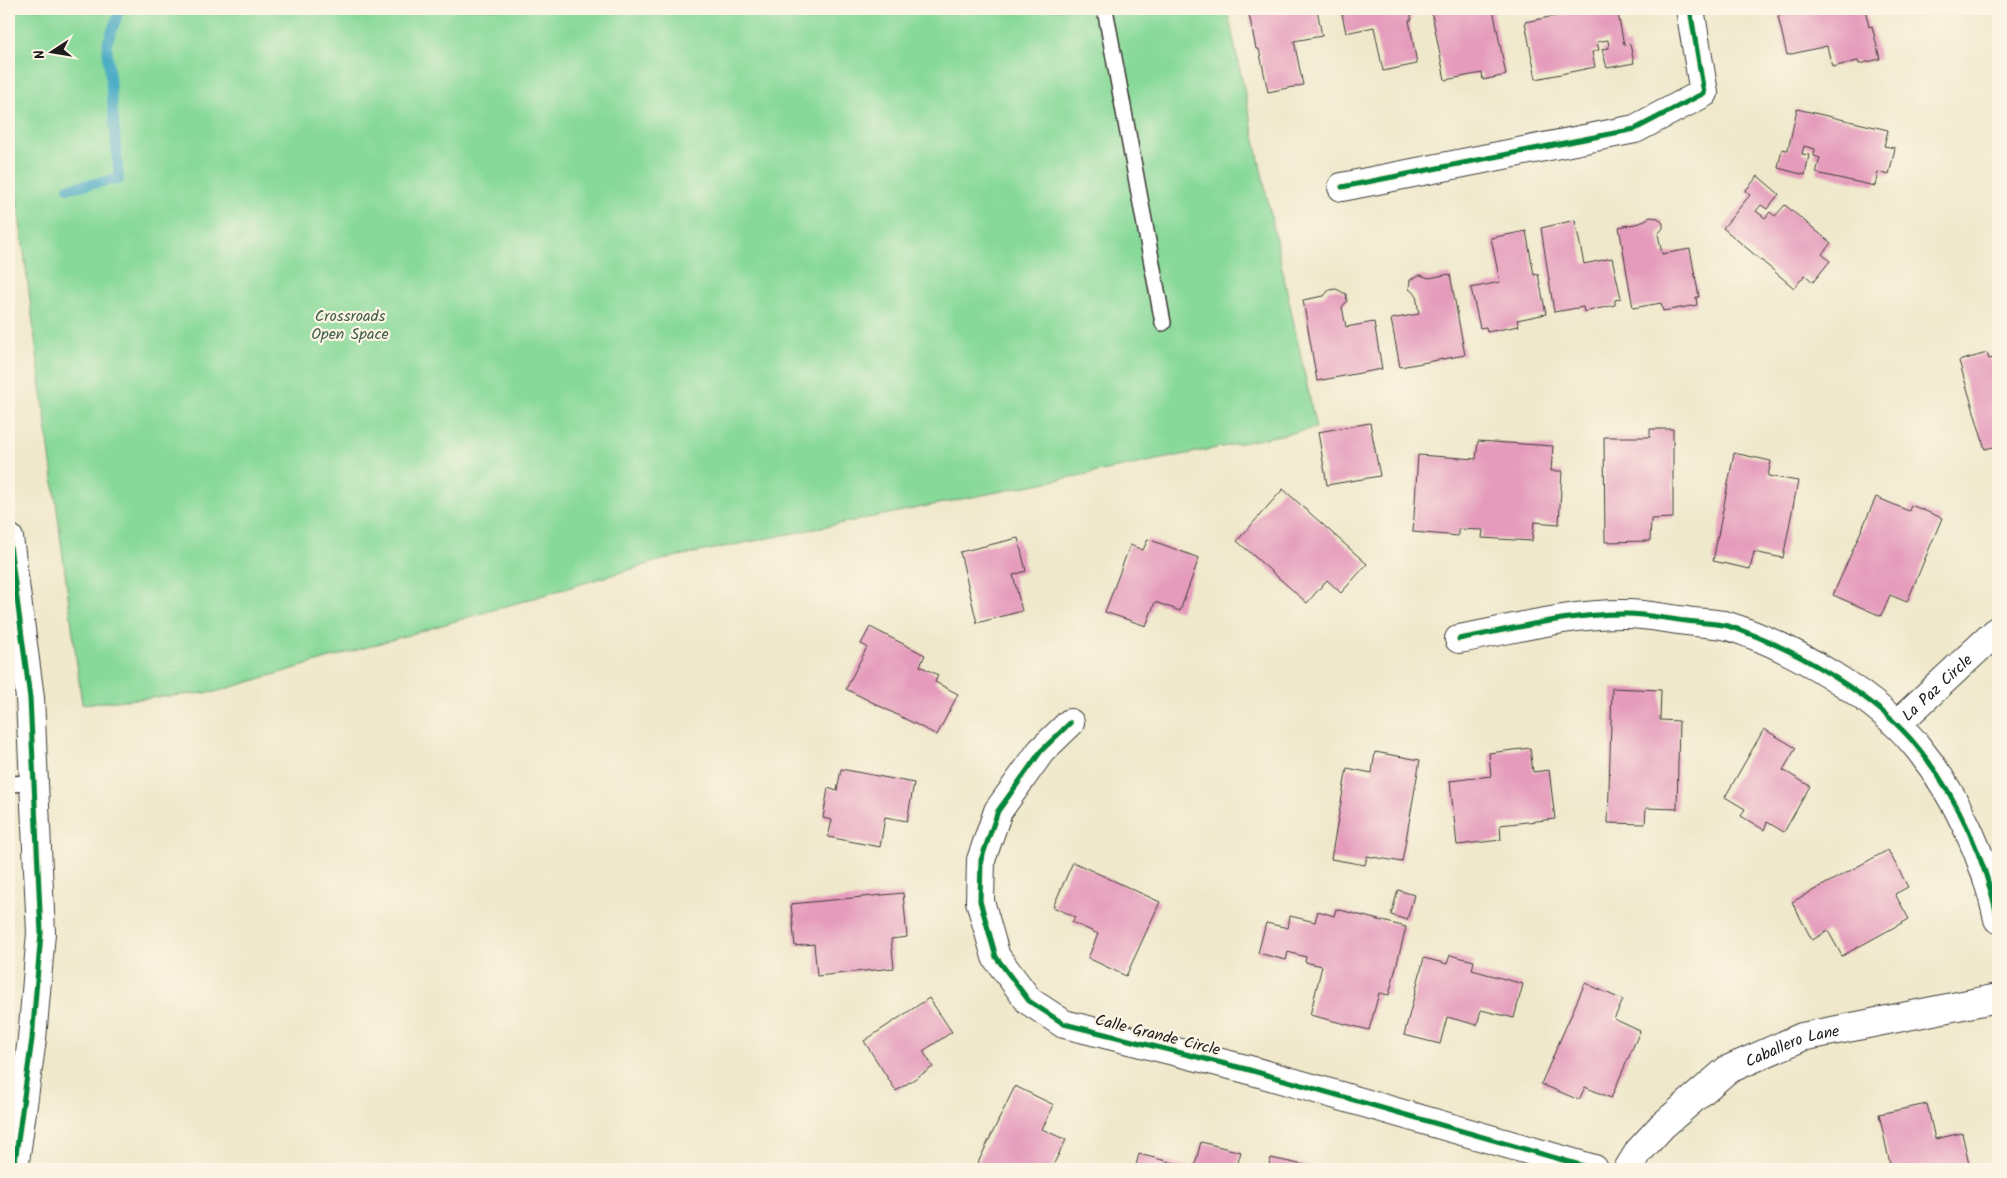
<svg xmlns="http://www.w3.org/2000/svg" width="2007" height="1178" viewBox="0 0 2007 1178" font-family="Kalam,sans-serif">
	<rect width="100%" height="100%" fill="#fcf5e5"/>
	<filter id="ink" filterUnits="userSpaceOnUse"><feTurbulence type="fractalNoise" baseFrequency=".02" numOctaves="2"/><feDisplacementMap in="SourceGraphic" scale="10" xChannelSelector="R" yChannelSelector="G"/><feConvolveMatrix kernelMatrix="1 2 1 2 8 2 1 2 1" color-interpolation-filters="sRGB"/></filter>
	<filter id="wash" filterUnits="userSpaceOnUse"><feTurbulence type="fractalNoise" baseFrequency=".0096" numOctaves="4" result="noise"/><feDisplacementMap in="SourceGraphic" scale="20" xChannelSelector="R" yChannelSelector="G"/><feGaussianBlur stdDeviation="1.12" result="paint"/><feColorMatrix in="noise" values="0 0 0 0 0 0 0 0 0 0 0 0 0 0 0 0 0 1.4 0 .05"/><feComposite in="paint" operator="in"/></filter>
	<g filter="url(#wash)">
		<rect width="100%" height="100%" fill="#efe8cb"/>
		<!-- green -->
		<polygon fill="#87d999" stroke="#527a5a" points="9,9 1227,9 1316,428 669,558 215,692 82,704 9,136"/>
		<g fill="none" stroke-linecap="round" stroke-linejoin="round">
			<!-- stream -->
			<polyline stroke="#44a9c4" stroke-width="10" points="68,188 119,179 107,44 120,9"/>
		</g>
		<g id="blocks">
			<!-- building -->
			<g fill="#e59cbc">
				<polygon points="1248,9 1317,9 1322,36 1294,41 1303,85 1268,92 1259,49 1256,49"/>
				<polygon points="1341,9 1409,9 1412,20 1409,20 1417,64 1383,71 1374,27 1346,33"/>
				<polygon points="1431,9 1493,9 1506,75 1483,80 1482,73 1445,80"/>
				<polygon points="1589,9 1617,9 1624,45 1630,44 1634,63 1607,68 1602,49 1609,48 1608,40 1597,42 1599,50 1592,52 1595,67 1536,79 1525,22"/>
				<polygon points="1809,9 1865,9 1869,27 1872,26 1880,59 1859,64 1858,61 1832,67 1827,46 1787,55 1778,16"/>
				<polygon points="1797,109 1888,130 1884,146 1895,148 1889,175 1878,172 1875,186 1816,173 1820,158 1814,156 1815,149 1804,146 1802,154 1809,155 1805,175 1778,168 1782,149 1788,150"/>
				<polygon points="1758,176 1779,194 1767,209 1761,205 1756,211 1765,218 1770,212 1775,216 1785,205 1831,243 1822,254 1830,261 1813,282 1805,275 1794,288 1723,228 1750,195 1745,191"/>
				<polygon points="1650,217 1658,218 1663,223 1663,228 1658,234 1662,254 1690,249 1699,297 1696,297 1697,305 1663,311 1661,303 1633,308 1619,227 1640,223"/>
				<polygon points="1575,220 1584,264 1612,258 1621,298 1615,300 1615,305 1584,312 1583,307 1554,312 1541,228"/>
				<polygon points="1526,231 1534,275 1538,274 1546,314 1517,320 1519,326 1487,332 1486,327 1480,328 1471,288 1500,282 1491,238"/>
				<polygon points="1450,274 1465,355 1400,367 1391,319 1419,314 1416,295 1409,289 1410,280 1420,275 1429,278"/>
				<polygon points="1336,289 1346,294 1347,301 1342,307 1346,327 1374,322 1382,369 1317,381 1303,300 1324,296 1329,290"/>
				<polygon points="1987,353 1989,359 1998,357 1998,446 1985,449 1959,361"/>
				<polygon points="1370,423 1380,476 1327,485 1318,432"/>
				<polygon points="1650,429 1673,429 1673,518 1651,519 1650,541 1605,542 1604,437 1650,437"/>
				<polygon points="1478,441 1553,446 1551,471 1562,471 1559,524 1534,522 1532,541 1482,538 1483,530 1458,529 1458,536 1413,532 1418,455 1476,459"/>
				<polygon points="1734,453 1771,461 1768,476 1798,481 1783,558 1754,552 1750,569 1713,561"/>
				<polygon points="1283,489 1367,564 1341,593 1327,580 1307,603 1237,541"/>
				<polygon points="1876,497 1909,511 1911,505 1942,518 1907,602 1890,595 1881,616 1833,595"/>
				<polygon points="1018,538 1026,571 1013,575 1022,611 977,623 960,552"/>
				<polygon points="1148,539 1199,558 1180,611 1155,602 1146,626 1105,612 1130,545 1143,550"/>
				<polygon points="870,627 925,655 920,666 938,675 935,682 958,694 937,735 846,689 867,647 861,644"/>
				<polygon points="1612,688 1661,690 1660,720 1679,721 1677,809 1646,808 1645,824 1608,823"/>
				<polygon points="1764,729 1796,748 1783,770 1810,786 1784,832 1767,822 1764,830 1741,816 1745,809 1725,797"/>
				<polygon points="1530,748 1533,772 1549,770 1555,819 1500,825 1501,840 1457,845 1450,781 1491,776 1489,753"/>
				<polygon points="1375,752 1420,760 1402,862 1367,856 1365,865 1331,859 1347,768 1372,773"/>
				<polygon points="841,769 914,783 907,821 885,817 880,847 828,837 832,820 823,818 828,788 837,791"/>
				<polygon points="1888,850 1908,887 1895,894 1909,919 1842,956 1828,931 1812,940 1792,902"/>
				<polygon points="1073,862 1160,902 1126,976 1088,958 1098,934 1072,922 1075,917 1053,907"/>
				<polygon points="1398,890 1414,895 1407,920 1391,915"/>
				<polygon points="903,893 907,937 891,939 894,968 817,976 814,944 795,946 791,904"/>
				<polygon points="1336,909 1406,927 1389,995 1379,993 1369,1030 1310,1015 1322,966 1305,962 1306,957 1288,952 1286,960 1258,953 1266,923 1288,928 1290,916 1315,922 1318,911 1334,916"/>
				<polygon points="1450,955 1474,961 1472,970 1523,984 1514,1018 1481,1010 1477,1025 1447,1017 1440,1044 1404,1035 1424,958 1447,964"/>
				<polygon points="1585,983 1623,1000 1614,1019 1640,1031 1611,1098 1585,1087 1579,1100 1541,1084"/>
				<polygon points="929,998 952,1032 923,1051 933,1067 896,1091 864,1041"/>
				<polygon points="1015,1086 1054,1105 1042,1129 1066,1140 1051,1169 975,1169"/>
				<polygon points="1927,1104 1935,1139 1962,1133 1970,1169 1891,1169 1879,1114"/>
				<polygon points="1201,1142 1241,1152 1236,1169 1135,1169 1139,1154 1194,1168"/>
				<polygon points="1271,1158 1318,1168 1318,1169 1268,1169"/>
			</g>
		</g>
	</g>
	<g filter="url(#ink)">
		<use href="#blocks" fill-opacity="0" stroke="#3c3b36" stroke-width="1"/>
		<g fill="none" stroke-linecap="round" stroke-linejoin="round">
			<!-- service casing -->
			<g stroke="#3c3b36" stroke-width="18">
				<g id="service">
					<polyline points="1105,9 1163,323"/>
					<polyline points="9,784 34,783"/>
				</g>
			</g>
			<!-- minor casing -->
			<g stroke="#3c3b36" stroke-width="30">
				<g id="minor">
					<polyline points="1342,187 1635,129 1704,93 1690,9"/>
					<polyline points="9,538 30,698 41,933 32,1039 14,1169"/>
					<path d="M1459,639C1514,629 1570,613 1627,614C1646,614 1667,619 1687,621C1700,623 1715,623 1728,626C1791,646 1879,697 1919,749C1958,798 1985,859 1998,919"/>
					<polyline points="1070,723 1041,751 998,811 981,860 980,901 996,957 1029,1001 1064,1024 1246,1069 1594,1169"/>
					<path id="s1" d="M1897,724L1998,630"/>
					<path id="s2" d="M1628,1169L1639,1151L1662,1126L1727,1070L1802,1037L1998,998"/>
				</g>
			</g>
			<!-- service -->
			<use href="#service" stroke="#fff" stroke-width="15"/>
			<!-- minor -->
			<use href="#minor" stroke="#fff" stroke-width="28"/>
			<!-- cycleway casing -->
			<g stroke="#fcf5e5" stroke-width="8">
				<g id="cycleway">
					<polyline points="1342,187 1635,129 1704,93 1690,9"/>
					<polyline points="9,538 30,698 41,933 32,1039 14,1169"/>
					<path d="M1459,639C1514,629 1570,613 1627,614C1646,614 1667,619 1687,621C1700,623 1715,623 1728,626C1791,646 1879,697 1919,749C1958,798 1985,859 1998,919"/>
					<polyline points="1070,723 1041,751 998,811 981,860 980,901 996,957 1029,1001 1064,1024 1246,1069 1594,1169"/>
				</g>
			</g>
			<!-- cycleway -->
			<use href="#cycleway" stroke="#00873e" stroke-width="5"/>
		</g>
	</g>
	<g text-anchor="middle" stroke-width="4.5" stroke-linejoin="round" paint-order="stroke">
		<!-- park labels -->
		<g font-size="16" fill="#415e48" stroke="#fcf5e5">
			<text x="350" y="321">Crossroads<tspan x="350" dy="18">Open Space</tspan></text>
		</g>
		<!-- street labels -->
		<g font-size="16" fill="#1c1c1c" stroke="#fcf5e5">
			<text dy="6" stroke="none"><textPath href="#s1" startOffset="54">La Paz Circle</textPath></text>
			<text transform="translate(1158 1034) rotate(14)" y="6">Calle Grande Circle</text>
			<text dy="6" stroke="none"><textPath href="#s2" startOffset="211">Caballero Lane</textPath></text>
		</g>
	</g>
	<!-- margin -->
	<rect width="2007" height="1178" fill="none" stroke="#fcf5e5" stroke-width="30"/>
	<!-- north arrow -->
	<g transform="translate(52 52) rotate(258)" stroke="#fcf5e5" stroke-width="4" paint-order="stroke">
	<path d="M0-4L9 19L0 12L-9 19Z" fill="#1c1c1c"/>
	<text y="-8" font-size="14" font-weight="bold" text-anchor="middle" fill="#1c1c1c">N</text>
	</g>
</svg>
